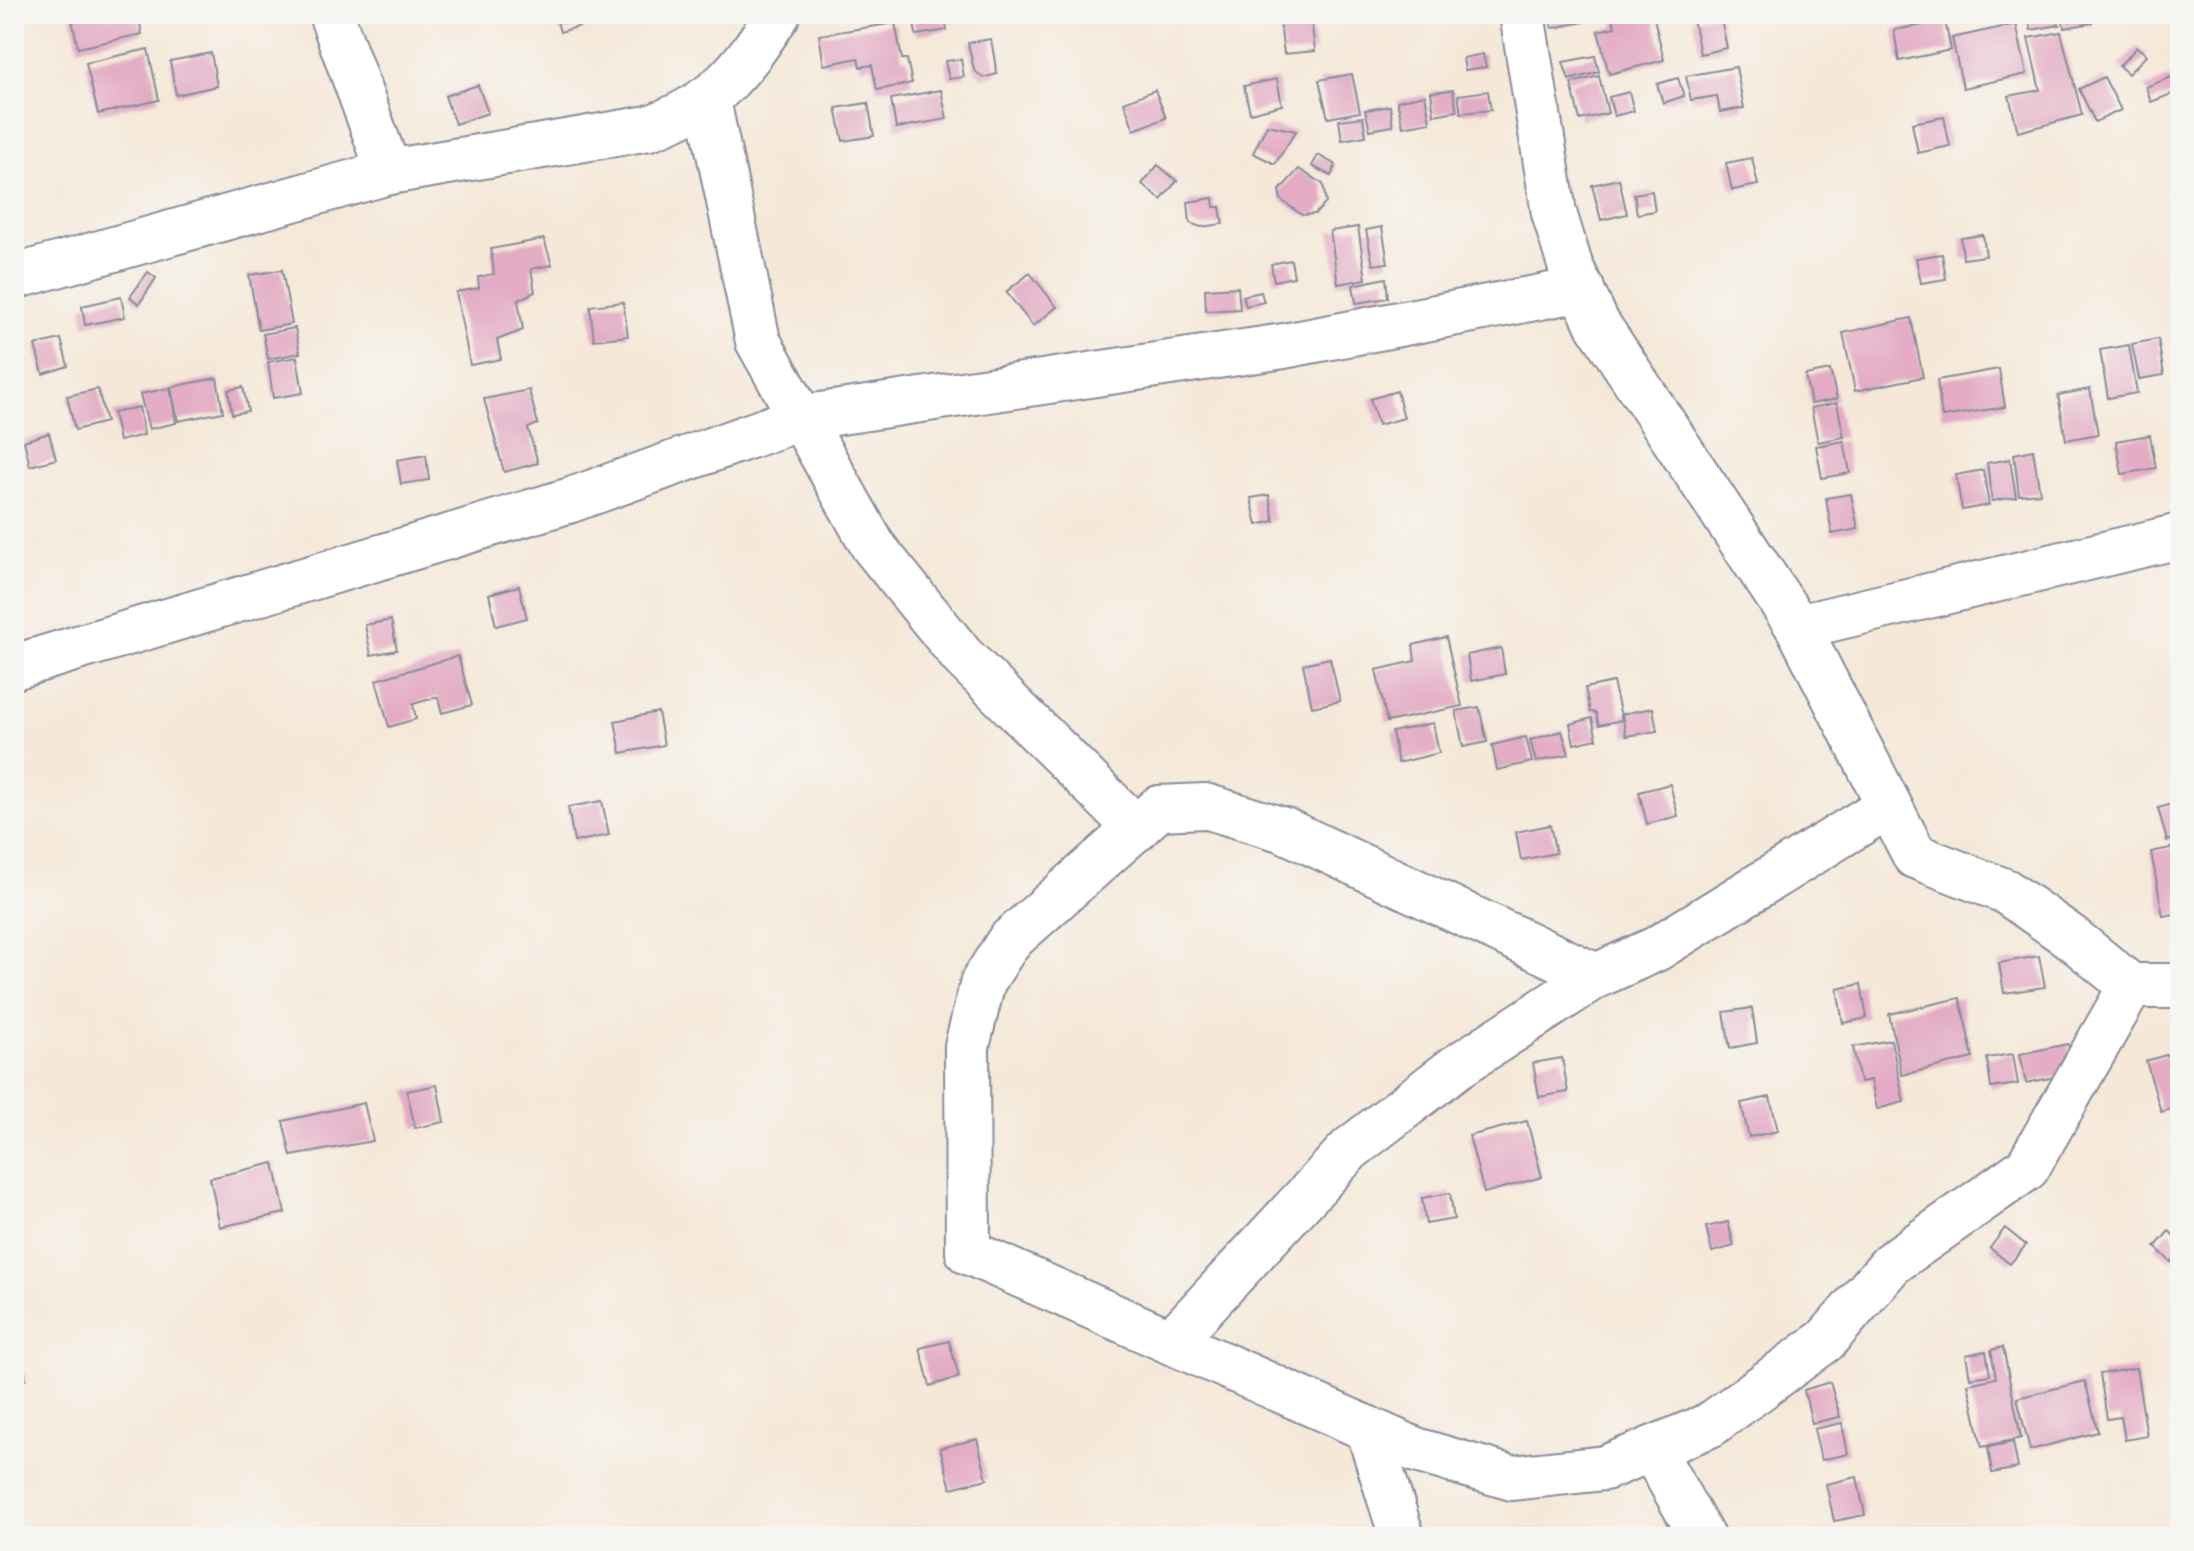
<svg xmlns="http://www.w3.org/2000/svg" width="2194" height="1551" viewBox="0 0 2194 1551" font-family="Dekko,sans-serif">
	<rect width="100%" height="100%" fill="#f6f6f2"/>
	<filter id="ink" filterUnits="userSpaceOnUse"><feTurbulence type="fractalNoise" baseFrequency=".0125" numOctaves="2"/><feDisplacementMap in="SourceGraphic" scale="16" xChannelSelector="R" yChannelSelector="G"/><feConvolveMatrix kernelMatrix="1 2 1 2 8 2 1 2 1" color-interpolation-filters="sRGB"/></filter>
	<filter id="wash" filterUnits="userSpaceOnUse"><feTurbulence type="fractalNoise" baseFrequency=".006" numOctaves="4" result="noise"/><feDisplacementMap in="SourceGraphic" scale="32" xChannelSelector="R" yChannelSelector="G"/><feGaussianBlur stdDeviation="1.8" result="paint"/><feColorMatrix in="noise" values="0 0 0 0 0 0 0 0 0 0 0 0 0 0 0 0 0 1.4 0 .05"/><feComposite in="paint" operator="in"/></filter>
	<g filter="url(#wash)">
		<rect width="100%" height="100%" fill="#f5e8d8"/>
		<g id="blocks">
			<!-- building -->
			<g fill="#e3acc4">
				<polygon points="71,14 138,14 142,34 78,48"/>
				<polygon points="555,14 578,14 581,26 560,32"/>
				<polygon points="944,14 947,30 916,35 913,15"/>
				<polygon points="946,14 981,14 981,15 947,22"/>
				<polygon points="1549,14 1583,14 1584,22 1552,28"/>
				<polygon points="1612,14 1653,14 1664,60 1609,74 1598,31 1615,27"/>
				<polygon points="1720,14 1727,48 1700,54 1693,19"/>
				<polygon points="2027,14 2056,14 2059,25 2031,30"/>
				<polygon points="2062,14 2091,14 2092,23 2064,28"/>
				<polygon points="1311,19 1315,51 1284,54 1280,23"/>
				<polygon points="1945,21 1951,50 1899,61 1894,30"/>
				<polygon points="895,23 902,59 907,59 912,83 877,90 872,65 860,67 858,58 824,65 819,35"/>
				<polygon points="2016,24 2027,74 1963,88 1952,38"/>
				<polygon points="2061,32 2082,115 2018,132 2009,96 2040,90 2028,38"/>
				<polygon points="991,39 997,74 983,78 974,70 968,43"/>
				<polygon points="2137,47 2147,55 2128,74 2119,66"/>
				<polygon points="148,49 159,100 98,114 86,63"/>
				<polygon points="211,53 217,86 176,95 170,61"/>
				<polygon points="1483,54 1486,67 1465,70 1463,58"/>
				<polygon points="1595,56 1599,72 1569,80 1563,62"/>
				<polygon points="961,59 964,77 949,79 945,61"/>
				<polygon points="1736,67 1744,108 1720,112 1717,96 1691,100 1686,76"/>
				<polygon points="1352,74 1360,112 1328,118 1319,80"/>
				<polygon points="1599,76 1608,113 1580,120 1571,83"/>
				<polygon points="2104,77 2121,110 2095,122 2079,89"/>
				<polygon points="2171,77 2177,92 2151,102 2146,87"/>
				<polygon points="1678,78 1684,96 1663,103 1657,84"/>
				<polygon points="1277,79 1282,105 1250,113 1244,86"/>
				<polygon points="478,85 488,113 455,124 445,96"/>
				<polygon points="941,90 947,119 896,128 891,99"/>
				<polygon points="1155,90 1166,118 1134,130 1124,102"/>
				<polygon points="1453,90 1457,111 1434,115 1431,92"/>
				<polygon points="1488,91 1491,110 1461,113 1458,95"/>
				<polygon points="1629,92 1634,111 1614,116 1609,97"/>
				<polygon points="1425,95 1430,122 1403,127 1397,101"/>
				<polygon points="868,103 874,136 843,141 836,108"/>
				<polygon points="1390,106 1393,126 1370,130 1365,110"/>
				<polygon points="1363,117 1366,136 1342,140 1339,120"/>
				<polygon points="1944,117 1950,146 1918,153 1912,123"/>
				<polygon points="1267,125 1296,131 1275,164 1253,153"/>
				<polygon points="1318,155 1336,165 1331,176 1312,166"/>
				<polygon points="1752,158 1758,185 1732,190 1726,163"/>
				<polygon points="1158,165 1177,181 1161,200 1142,184"/>
				<polygon points="1299,169 1323,184 1326,203 1315,214 1302,215 1281,200 1279,191"/>
				<polygon points="1619,179 1627,214 1601,220 1592,185"/>
				<polygon points="1652,191 1655,211 1637,214 1634,194"/>
				<polygon points="1213,198 1214,207 1220,207 1223,224 1201,227 1190,223 1188,202"/>
				<polygon points="1358,227 1366,279 1338,284 1330,231"/>
				<polygon points="1382,227 1388,263 1373,265 1366,230"/>
				<polygon points="1983,235 1986,256 1963,259 1961,238"/>
				<polygon points="544,239 552,265 531,269 535,292 518,300 523,330 497,340 501,359 470,365 456,292 479,288 478,277 494,274 491,249"/>
				<polygon points="1942,254 1946,279 1921,283 1916,258"/>
				<polygon points="1291,260 1294,277 1274,281 1271,264"/>
				<polygon points="282,270 292,324 259,330 249,275"/>
				<polygon points="148,272 156,278 139,304 130,297"/>
				<polygon points="1030,273 1057,307 1033,326 1006,292"/>
				<polygon points="1386,278 1388,298 1356,303 1353,285"/>
				<polygon points="1238,287 1240,309 1206,311 1205,289"/>
				<polygon points="1261,292 1264,302 1246,306 1243,296"/>
				<polygon points="121,297 125,317 85,325 82,306"/>
				<polygon points="623,302 628,336 594,340 590,306"/>
				<polygon points="1911,318 1923,377 1855,391 1843,333"/>
				<polygon points="295,328 300,353 268,359 263,334"/>
				<polygon points="61,339 68,366 43,374 35,345"/>
				<polygon points="2158,339 2164,375 2139,379 2132,344"/>
				<polygon points="2129,345 2137,393 2108,398 2100,350"/>
				<polygon points="297,357 303,393 273,398 268,362"/>
				<polygon points="1999,369 2005,407 1942,417 1937,380"/>
				<polygon points="1830,370 1837,399 1811,404 1805,375"/>
				<polygon points="217,378 223,412 178,421 171,387"/>
				<polygon points="243,387 248,411 232,414 228,390"/>
				<polygon points="170,388 176,423 149,429 140,394"/>
				<polygon points="98,389 106,422 75,430 67,396"/>
				<polygon points="2090,389 2098,434 2066,440 2058,395"/>
				<polygon points="529,390 538,424 528,428 538,463 504,472 484,399"/>
				<polygon points="1397,391 1404,418 1378,425 1370,399"/>
				<polygon points="1837,403 1844,437 1818,442 1811,408"/>
				<polygon points="139,407 144,435 119,441 113,413"/>
				<polygon points="49,433 56,459 30,466 24,441"/>
				<polygon points="2150,435 2156,468 2122,474 2116,441"/>
				<polygon points="1844,441 1850,473 1822,478 1816,446"/>
				<polygon points="2033,450 2040,493 2019,495 2014,454"/>
				<polygon points="426,455 429,480 401,484 397,460"/>
				<polygon points="2010,459 2016,497 1992,501 1987,463"/>
				<polygon points="1983,470 1989,505 1962,510 1956,475"/>
				<polygon points="1851,494 1858,529 1832,534 1826,498"/>
				<polygon points="1269,495 1274,521 1257,525 1251,498"/>
				<polygon points="519,586 527,618 496,626 489,594"/>
				<polygon points="391,620 397,650 371,655 365,625"/>
				<polygon points="1446,637 1462,706 1387,722 1376,670 1415,661 1413,645"/>
				<polygon points="1501,648 1505,674 1471,681 1467,655"/>
				<polygon points="458,656 472,705 442,713 438,697 413,704 416,719 389,727 376,680"/>
				<polygon points="1330,658 1340,701 1312,707 1303,664"/>
				<polygon points="1613,682 1622,720 1599,725 1596,713 1590,712 1585,688"/>
				<polygon points="1479,707 1487,742 1463,747 1456,711"/>
				<polygon points="1653,708 1657,731 1626,736 1622,714"/>
				<polygon points="658,712 664,745 621,753 615,721"/>
				<polygon points="1592,718 1597,739 1574,744 1570,724"/>
				<polygon points="1433,723 1439,753 1398,763 1392,732"/>
				<polygon points="1562,731 1569,754 1536,762 1530,740"/>
				<polygon points="1526,737 1532,762 1497,770 1492,745"/>
				<polygon points="1670,784 1678,816 1647,824 1639,792"/>
				<polygon points="602,801 609,835 574,842 568,807"/>
				<polygon points="2180,802 2180,837 2167,841 2158,808"/>
				<polygon points="1550,825 1556,853 1521,860 1516,832"/>
				<polygon points="2180,846 2180,913 2163,916 2151,852"/>
				<polygon points="2039,956 2045,987 2004,993 1999,963"/>
				<polygon points="1861,984 1867,1018 1843,1023 1837,989"/>
				<polygon points="1960,998 1973,1058 1902,1075 1889,1014"/>
				<polygon points="1752,1008 1757,1043 1730,1048 1724,1012"/>
				<polygon points="1891,1040 1904,1102 1877,1109 1871,1080 1860,1082 1853,1047"/>
				<polygon points="2068,1044 2074,1073 2026,1083 2020,1054"/>
				<polygon points="2176,1052 2180,1065 2180,1106 2161,1112 2146,1061"/>
				<polygon points="2013,1054 2018,1084 1991,1088 1987,1058"/>
				<polygon points="1562,1058 1568,1092 1539,1097 1533,1063"/>
				<polygon points="437,1085 444,1122 415,1128 407,1091"/>
				<polygon points="1770,1097 1778,1131 1749,1137 1741,1103"/>
				<polygon points="364,1103 373,1141 291,1156 283,1121"/>
				<polygon points="1527,1121 1542,1177 1484,1193 1469,1136"/>
				<polygon points="274,1163 285,1213 220,1227 210,1178"/>
				<polygon points="1450,1193 1454,1219 1426,1224 1422,1198"/>
				<polygon points="1728,1222 1734,1246 1712,1252 1706,1227"/>
				<polygon points="2005,1228 2026,1245 2010,1264 1990,1248"/>
				<polygon points="2169,1231 2180,1241 2180,1251 2171,1262 2155,1247"/>
				<polygon points="14,1335 26,1379 14,1382"/>
				<polygon points="949,1341 959,1377 930,1386 920,1348"/>
				<polygon points="2003,1347 2021,1438 1982,1447 1968,1384 1996,1378 1991,1350"/>
				<polygon points="1986,1351 1990,1375 1970,1378 1966,1355"/>
				<polygon points="2136,1368 2147,1436 2125,1440 2121,1417 2107,1419 2100,1374"/>
				<polygon points="2085,1381 2098,1432 2030,1450 2017,1398"/>
				<polygon points="1830,1382 1840,1417 1812,1423 1804,1390"/>
				<polygon points="1842,1423 1848,1454 1821,1460 1814,1429"/>
				<polygon points="977,1439 987,1479 951,1488 940,1448"/>
				<polygon points="2013,1442 2018,1468 1992,1473 1988,1447"/>
				<polygon points="1857,1477 1865,1515 1834,1521 1826,1484"/>
			</g>
		</g>
	</g>
	<g filter="url(#ink)">
		<use href="#blocks" fill-opacity="0" stroke="#888c9b" stroke-width="2"/>
		<g fill="none" stroke-linecap="round" stroke-linejoin="round">
			<!-- minor casing -->
			<g stroke="#888c9b" stroke-width="48">
				<g id="minor">
					<polyline points="331,14 389,172"/>
					<polyline points="1522,14 1554,213 1570,265 1597,323 1798,627 1915,856 2005,891 2072,938 2131,986"/>
					<polyline points="708,100 758,341 873,546 962,656 1137,829"/>
					<path d="M14,277L389,172L649,128C716,104 740,72 778,14"/>
					<polyline points="1798,627 2180,536"/>
					<polyline points="14,667 571,500 800,418 1284,346 1582,289"/>
					<polyline points="1596,976 1284,830 1205,806 1159,808 1009,941 983,982 967,1046 968,1252 1416,1450 1512,1478 1605,1468 1710,1425 1826,1340 1892,1263 2027,1168 2131,986 2180,986"/>
					<polyline points="1171,1342 1350,1149 1455,1068 1596,976 1656,949 1888,806"/>
					<polyline points="1368,1429 1402,1537"/>
					<polyline points="1652,1449 1702,1537"/>
				</g>
			</g>
			<!-- minor -->
			<use href="#minor" stroke="#fff" stroke-width="44"/>
		</g>
	</g>
	<!-- margin -->
	<rect width="2194" height="1551" fill="none" stroke="#f6f6f2" stroke-width="48"/>
</svg>
